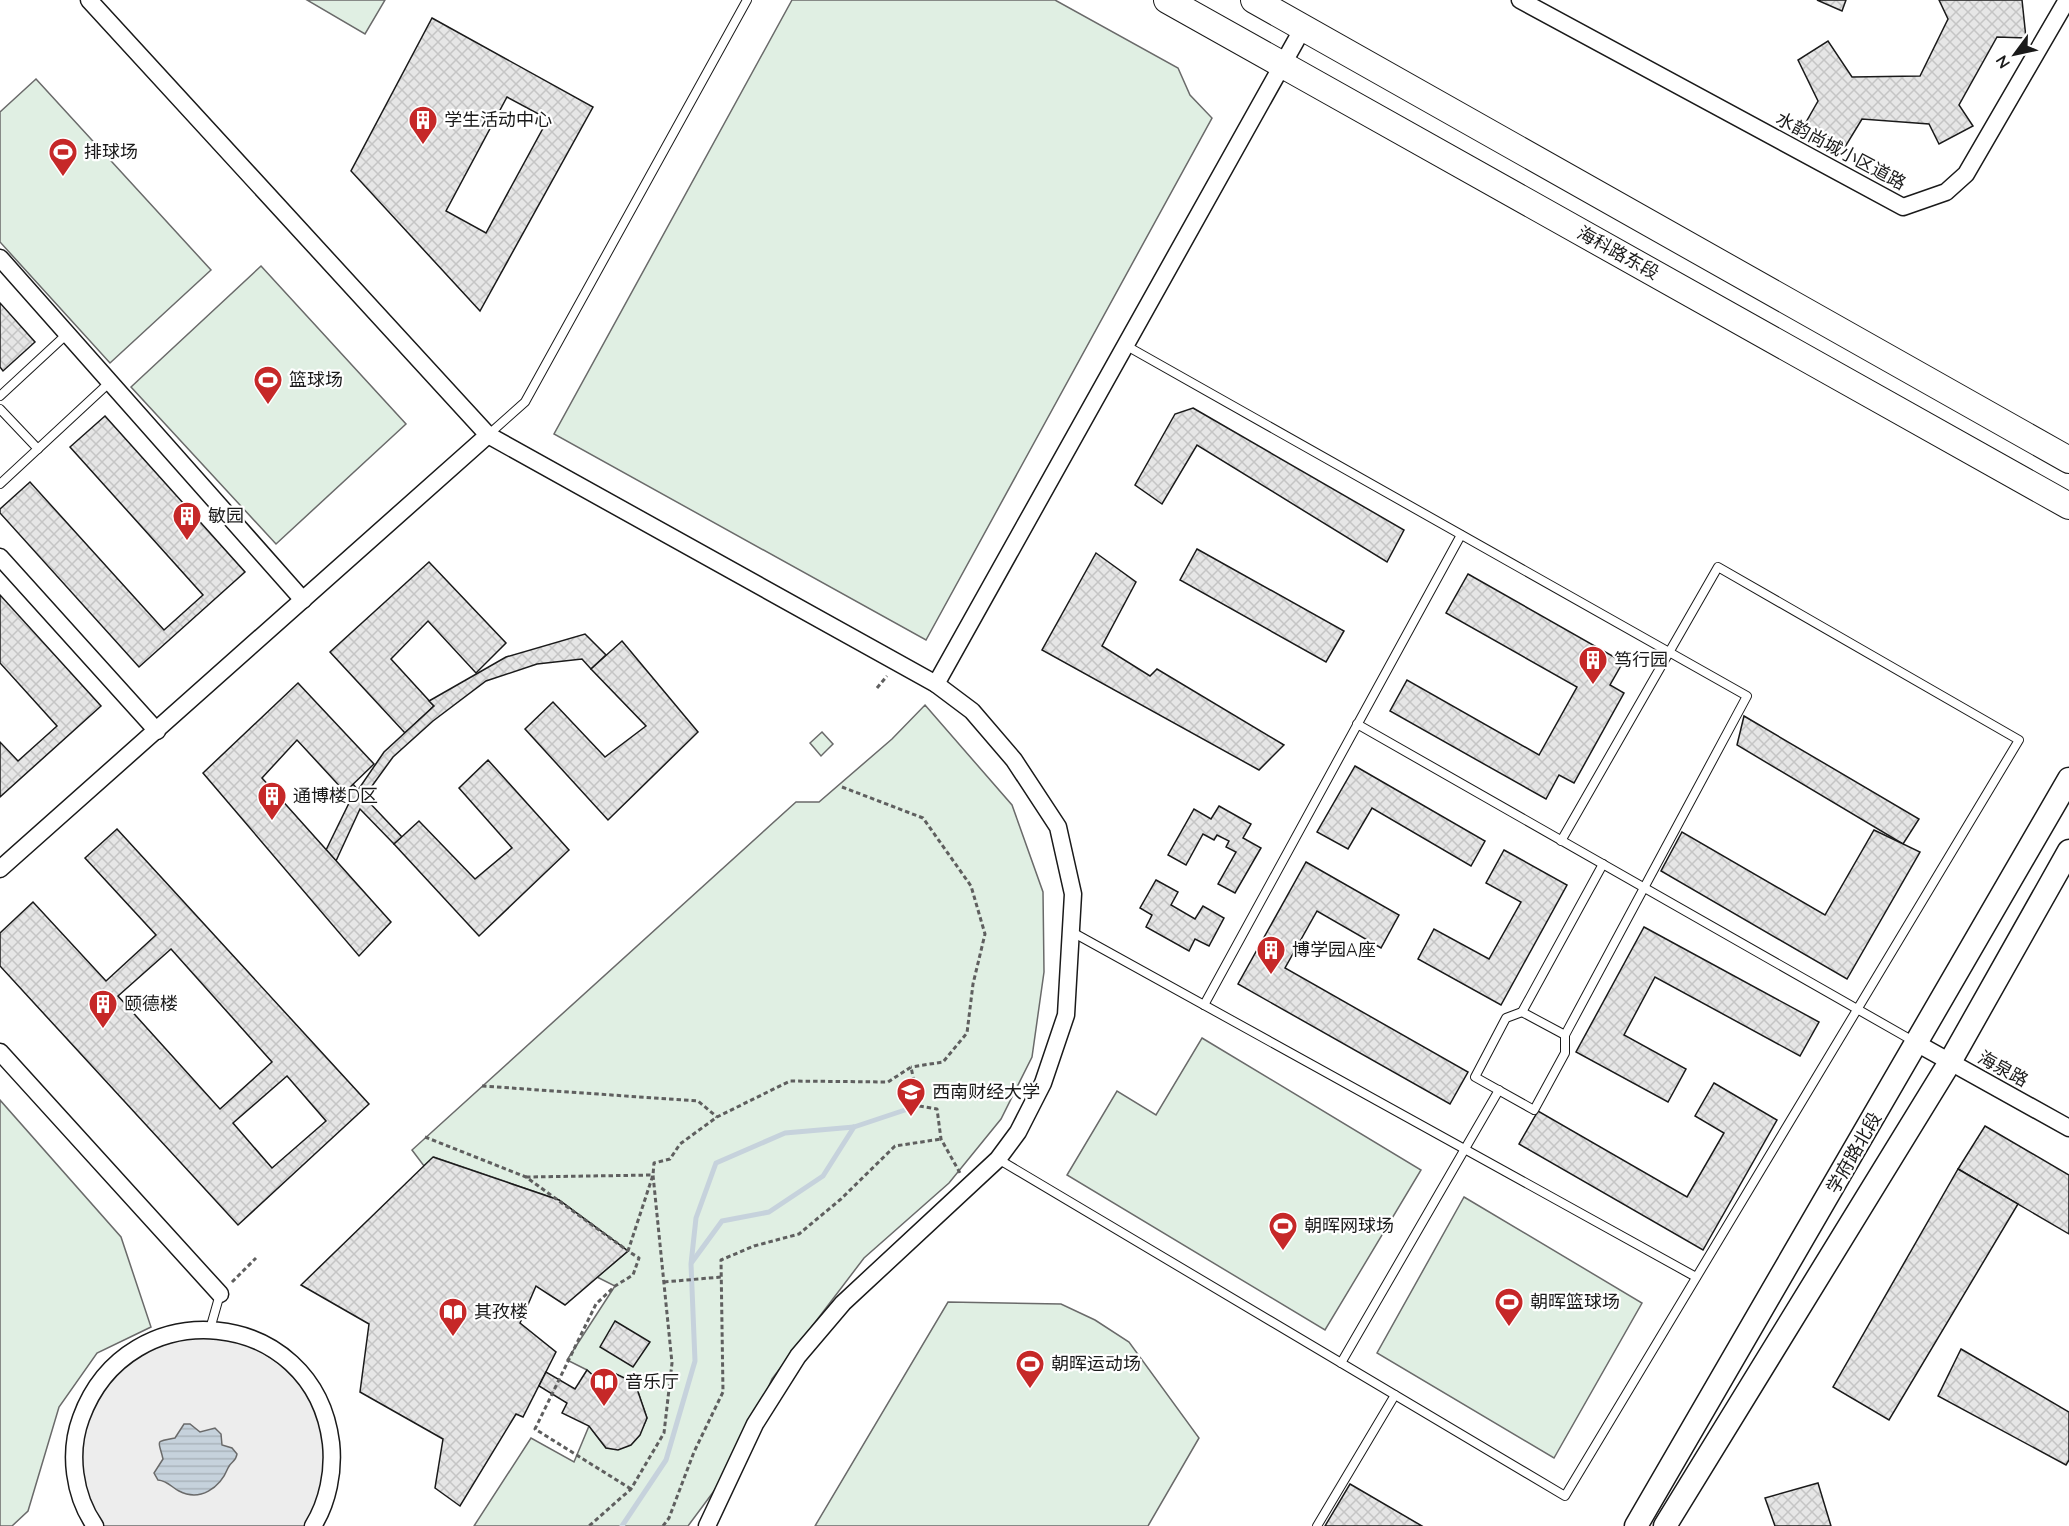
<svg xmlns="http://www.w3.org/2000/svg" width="2069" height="1526" viewBox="0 0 2069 1526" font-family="Quicksand,'Noto Sans SC',sans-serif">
	<defs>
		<pattern id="water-rules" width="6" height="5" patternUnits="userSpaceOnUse" patternTransform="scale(1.5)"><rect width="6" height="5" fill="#c6d2dc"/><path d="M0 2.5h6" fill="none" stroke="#aab4bc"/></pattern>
		<pattern id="building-cross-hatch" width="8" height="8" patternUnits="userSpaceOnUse" patternTransform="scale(1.5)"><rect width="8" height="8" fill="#e6e6e6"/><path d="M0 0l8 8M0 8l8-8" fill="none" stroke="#c5c5c5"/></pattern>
	</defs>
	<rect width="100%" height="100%" fill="#fff"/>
	<!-- green -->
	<g fill="#e0efe3" stroke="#6a6a6a" stroke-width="1.5">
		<polygon points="307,0 385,0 365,34"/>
		<polygon points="792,0 1055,0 1178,68 1190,95 1212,118 926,640 554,434"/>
		<polygon points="36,79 211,270 110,363 0,242 0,112"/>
		<polygon points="261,266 406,424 276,544 131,387"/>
		<path d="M925,705L1012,805L1043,892L1044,972L1032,1057L1001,1119L949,1183L864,1258L772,1379L737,1460L688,1526H474L531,1438L574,1462L589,1426L606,1448C630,1451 639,1438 647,1418L635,1383L616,1374L597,1379L587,1370L567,1360L615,1286L597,1277L628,1251L559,1200L434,1157L424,1166L412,1150L796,802H819L892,739Z"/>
		<polygon points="822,732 833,744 821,756 810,743"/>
		<polygon points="1202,1038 1421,1170 1325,1330 1067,1175 1117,1091 1156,1115"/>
		<polygon points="0,1100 121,1237 151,1327 97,1353 59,1407 28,1511 12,1526 0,1526"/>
		<polygon points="1464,1197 1642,1303 1554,1458 1377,1353"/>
		<polygon points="948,1302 1061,1304 1095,1320 1129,1342 1199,1438 1148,1526 815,1526"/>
	</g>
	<!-- parking -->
	<polygon fill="#ededed" stroke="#6a6a6a" stroke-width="1.5" points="232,1332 309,1384 332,1458 313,1526 95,1526 77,1485 87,1400 154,1338"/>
	<!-- water -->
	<path fill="url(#water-rules)" stroke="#6a6a6a" stroke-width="1.5" d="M184,1424H190L200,1432L215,1428L221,1434L222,1445L232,1448L237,1454C236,1462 231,1461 228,1468C220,1488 200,1502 179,1491C171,1487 168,1481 158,1480L154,1473L163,1459C159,1440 153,1442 175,1438Z"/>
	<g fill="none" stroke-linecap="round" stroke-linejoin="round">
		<!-- stream -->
		<g stroke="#c6d2dc" stroke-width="5">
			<polyline points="692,1262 722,1221 769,1212 823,1176 854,1127"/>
			<polyline points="622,1526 666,1460 695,1361 691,1264 696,1218 716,1163 785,1133 854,1127 908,1109"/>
		</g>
	</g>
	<!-- building -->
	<g fill="url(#building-cross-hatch)" stroke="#1a1a1a" stroke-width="1.5" fill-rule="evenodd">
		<polygon points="1817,0 1846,0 1842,11"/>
		<polygon points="1939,0 2022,0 2026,38 1997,37 1959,105 1973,126 1939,144 1929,124 1862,119 1845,147 1805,124 1818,101 1798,60 1828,41 1852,77 1920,76 1948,19"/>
		<path d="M432,18L593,107L480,311L351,171ZM507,97L548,119L486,233L446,211Z"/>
		<polygon points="0,303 35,342 3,371 0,367"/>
		<polygon points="1193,408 1404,530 1387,562 1197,445 1162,504 1135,485 1175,414"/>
		<polygon points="105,416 245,572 139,667 0,513 0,509 30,482 164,630 203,595 70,447"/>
		<polygon points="1197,549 1344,631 1326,662 1180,580"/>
		<polygon points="1096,553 1136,582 1102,646 1150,676 1157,669 1284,745 1259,770 1042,650"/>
		<polygon points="429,562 506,643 476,673 428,621 391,659 434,706 405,733 330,652"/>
		<polygon points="1468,574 1623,662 1610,685 1624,693 1574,783 1559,775 1546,799 1390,711 1407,680 1539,755 1577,687 1446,613"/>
		<polygon points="0,595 101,706 0,797 0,742 18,761 57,726 0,663"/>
		<polygon points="585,634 606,655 591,669 582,659 537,664 486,681 433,721 393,757 364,797 402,837 394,844 360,809 336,861 326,850 350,801 345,792 353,784 358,790 384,752 434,706 429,701 506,657"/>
		<polygon points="622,641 698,732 608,820 525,729 553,702 605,757 646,726 591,669"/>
		<polygon points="298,683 374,764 345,792 297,740 262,778 391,922 359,956 203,773"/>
		<polygon points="1744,716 1919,819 1903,844 1737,745"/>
		<polygon points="488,760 569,850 479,936 394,844 419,821 475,879 512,848 459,788"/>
		<polygon points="1355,766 1485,841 1471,866 1372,808 1348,849 1317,832"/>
		<polygon points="1219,806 1251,824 1243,838 1261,848 1235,893 1218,884 1236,852 1226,847 1229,841 1217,835 1214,840 1203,834 1186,865 1168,855 1194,809 1211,819"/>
		<path d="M117,829L369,1104L238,1225L0,966V933L33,902L106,981L156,935L85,858ZM171,949L272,1062L220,1109L118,996ZM287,1076L326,1121L272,1168L233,1123Z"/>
		<polygon points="1874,830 1920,852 1847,979 1661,871 1682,832 1825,915"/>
		<polygon points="1504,850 1567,885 1501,1005 1418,959 1434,929 1489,959 1521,902 1486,883"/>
		<polygon points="1306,862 1399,915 1381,948 1317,911 1285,968 1468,1072 1450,1104 1238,984"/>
		<polygon points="1156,880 1178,892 1171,905 1195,919 1203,906 1224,918 1209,946 1195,939 1189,951 1146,927 1152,915 1140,908"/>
		<polygon points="1644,927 1819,1022 1800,1056 1655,977 1624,1035 1686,1069 1668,1102 1576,1052"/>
		<polygon points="1714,1083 1777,1120 1703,1250 1519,1144 1538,1111 1687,1197 1724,1133 1695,1116"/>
		<polygon points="1985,1126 2069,1175 2069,1234 1958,1169"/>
		<polygon points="433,1157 559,1200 628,1251 565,1305 536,1286 520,1323 556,1352 523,1417 516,1414 460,1506 435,1488 443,1439 360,1392 369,1324 301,1285"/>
		<polygon points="1958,1169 2018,1204 1889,1420 1833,1387"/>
		<polygon points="615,1321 650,1342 633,1367 600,1347"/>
		<polygon points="1961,1349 2069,1412 2069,1460 2066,1465 1938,1396"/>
		<polygon points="587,1370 597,1379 616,1374 635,1383 647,1418 640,1435 631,1445 618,1450 606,1448 589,1426 562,1413 567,1403 539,1386 546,1372 575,1389"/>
		<polygon points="1818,1483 1831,1526 1775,1526 1765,1498"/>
		<polygon points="1350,1484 1422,1526 1325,1526"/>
	</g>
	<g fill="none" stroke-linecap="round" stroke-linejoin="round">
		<!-- service casing -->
		<g stroke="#1a1a1a" stroke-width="10">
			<g id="service">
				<polyline points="1125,345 1747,696 1565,1035 1565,1053 1534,1110 1475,1077 1506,1018 1522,1012 1603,864"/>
				<polyline points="0,396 67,334"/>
				<polyline points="0,409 38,449"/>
				<polyline points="488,435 525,402 747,0"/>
				<polyline points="0,484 110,382"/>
				<polyline points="1357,724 1915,1042"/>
				<polyline points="1072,932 1696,1277"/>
				<polyline points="1204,1005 1461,535"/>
				<polyline points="1522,1012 1565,1035"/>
				<polyline points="998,1159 1565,1496 2019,740 1718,567 1561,841"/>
				<polyline points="210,1329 220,1294"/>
				<polyline points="1341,1363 1499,1090"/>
				<polyline points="1317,1526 1395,1395"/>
			</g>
		</g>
		<!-- minor casing -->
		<g stroke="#1a1a1a" stroke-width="19">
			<g id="minor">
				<polyline points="89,0 488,435 936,684 972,711 1014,760 1058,827 1073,894 1066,1015 1043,1083 1018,1132 998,1159 843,1303 798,1356 755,1424 707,1526"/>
				<polyline points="1520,0 1903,207 1946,192 1966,174 2067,0"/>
				<polyline points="0,258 303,600"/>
				<polyline points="0,557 157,731"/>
				<polyline points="936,684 1303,28"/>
				<polyline points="0,869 488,435"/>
				<polyline points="1918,1044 2069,1128"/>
				<polyline points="0,1052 220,1294"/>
				<path d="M95,1526C74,1496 68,1453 81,1418C128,1289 314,1306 331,1443C334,1471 328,1502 313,1526"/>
			</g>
		</g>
		<!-- secondary casing -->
		<g stroke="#1a1a1a" stroke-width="25">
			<g id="secondary">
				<polyline points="1636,1526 2069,779"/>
				<polyline points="1665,1526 1950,1062 2069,851"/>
			</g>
		</g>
		<!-- primary casing -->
		<g stroke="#1a1a1a" stroke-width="28">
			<g id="primary">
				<polyline points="1167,0 2069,506"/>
				<polyline points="1254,0 2069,460"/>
			</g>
		</g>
		<!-- path -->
		<g stroke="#5f5f5f" stroke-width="3" stroke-dasharray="4.5 3" stroke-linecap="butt">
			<polyline points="877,688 887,676"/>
			<polyline points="842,787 923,818 971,886 985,934 973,984 967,1033 943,1062 911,1067"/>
			<polyline points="482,1086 698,1101 717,1117"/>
			<polyline points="425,1137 526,1177 628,1251"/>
			<polyline points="526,1177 653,1175 672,1363 664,1433 631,1489 589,1526"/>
			<polyline points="232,1282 256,1258"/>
			<polyline points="664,1282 721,1277"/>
			<polyline points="631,1489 535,1429 596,1304 615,1286 633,1275 639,1258 628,1251 653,1175 654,1163 670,1159 680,1144 717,1117 790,1081 888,1082 911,1067 919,1106 937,1109 941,1139 960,1173"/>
			<polyline points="663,1526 669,1518 694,1452 723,1392 721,1260 754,1246 799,1234 841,1199 895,1146 941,1139"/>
		</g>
		<!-- service -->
		<use href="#service" stroke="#fff" stroke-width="8"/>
		<!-- minor -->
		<use href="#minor" stroke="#fff" stroke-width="16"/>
		<!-- secondary -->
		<use href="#secondary" stroke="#fff" stroke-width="22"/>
		<!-- primary -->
		<use href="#primary" stroke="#fff" stroke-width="26"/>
	</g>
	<!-- icons -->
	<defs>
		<g id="building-pin" transform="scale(1.5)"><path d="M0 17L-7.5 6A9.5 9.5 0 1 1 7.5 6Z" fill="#c62828" stroke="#fff"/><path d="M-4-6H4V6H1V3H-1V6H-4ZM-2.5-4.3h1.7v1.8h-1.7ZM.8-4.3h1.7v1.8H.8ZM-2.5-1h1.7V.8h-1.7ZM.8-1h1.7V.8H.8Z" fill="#fff"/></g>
		<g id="stadium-pin" transform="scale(1.5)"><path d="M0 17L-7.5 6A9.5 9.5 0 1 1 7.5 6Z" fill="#c62828" stroke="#fff"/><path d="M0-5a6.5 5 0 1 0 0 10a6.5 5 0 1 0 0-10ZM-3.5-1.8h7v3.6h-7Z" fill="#fff"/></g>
		<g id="university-pin" transform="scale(1.5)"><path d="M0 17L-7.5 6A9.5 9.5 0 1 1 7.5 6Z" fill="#c62828" stroke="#fff"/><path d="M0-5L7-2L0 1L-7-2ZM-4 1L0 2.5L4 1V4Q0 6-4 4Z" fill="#fff"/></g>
		<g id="library-pin" transform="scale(1.5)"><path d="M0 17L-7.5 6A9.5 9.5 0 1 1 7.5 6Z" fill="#c62828" stroke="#fff"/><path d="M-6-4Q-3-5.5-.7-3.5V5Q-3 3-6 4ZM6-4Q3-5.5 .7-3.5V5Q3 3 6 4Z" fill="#fff"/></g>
	</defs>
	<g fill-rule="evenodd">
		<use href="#building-pin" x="423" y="120"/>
		<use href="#stadium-pin" x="63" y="152"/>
		<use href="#stadium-pin" x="268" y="380"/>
		<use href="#building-pin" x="187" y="516"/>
		<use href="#building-pin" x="1593" y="660"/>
		<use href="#building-pin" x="272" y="796"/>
		<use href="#building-pin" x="1271" y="950"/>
		<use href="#building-pin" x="103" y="1004"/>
		<use href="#university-pin" x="911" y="1092"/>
		<use href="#stadium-pin" x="1283" y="1226"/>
		<use href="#stadium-pin" x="1509" y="1302"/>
		<use href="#library-pin" x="453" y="1312"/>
		<use href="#stadium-pin" x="1030" y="1364"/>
		<use href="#library-pin" x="604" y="1382"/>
	</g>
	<g text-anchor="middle" stroke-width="4.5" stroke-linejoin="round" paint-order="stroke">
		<!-- poi labels -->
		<g font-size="18" fill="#1a1a1a" stroke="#fff" text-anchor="start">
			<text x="444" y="126">学生活动中心</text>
			<text x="84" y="158">排球场</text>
			<text x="289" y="386">篮球场</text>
			<text x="208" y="522">敏园</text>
			<text x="1614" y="666">笃行园</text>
			<text x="293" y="802">通博楼D区</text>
			<text x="1292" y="956">博学园A座</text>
			<text x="124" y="1010">颐德楼</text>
			<text x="932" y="1098">西南财经大学</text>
			<text x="1304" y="1232">朝晖网球场</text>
			<text x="1530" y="1308">朝晖篮球场</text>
			<text x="474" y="1318">其孜楼</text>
			<text x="1051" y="1370">朝晖运动场</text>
			<text x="625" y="1388">音乐厅</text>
		</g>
		<!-- street labels -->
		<g font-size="18" fill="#1a1a1a" stroke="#fff">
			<text transform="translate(1841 151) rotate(28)" y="6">水韵尚城小区道路</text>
			<text transform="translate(1618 253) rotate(29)" y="6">海科路东段</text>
			<text transform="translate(2003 1069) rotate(29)" y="6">海泉路</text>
			<text transform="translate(1854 1153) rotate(-60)" y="6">学府路北段</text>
		</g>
	</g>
	<!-- north arrow -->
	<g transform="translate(2015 54) rotate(237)" stroke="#ffffff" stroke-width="4.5" paint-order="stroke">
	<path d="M0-4.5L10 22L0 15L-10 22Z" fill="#1a1a1a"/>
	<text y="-9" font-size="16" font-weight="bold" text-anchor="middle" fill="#1a1a1a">N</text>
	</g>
</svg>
